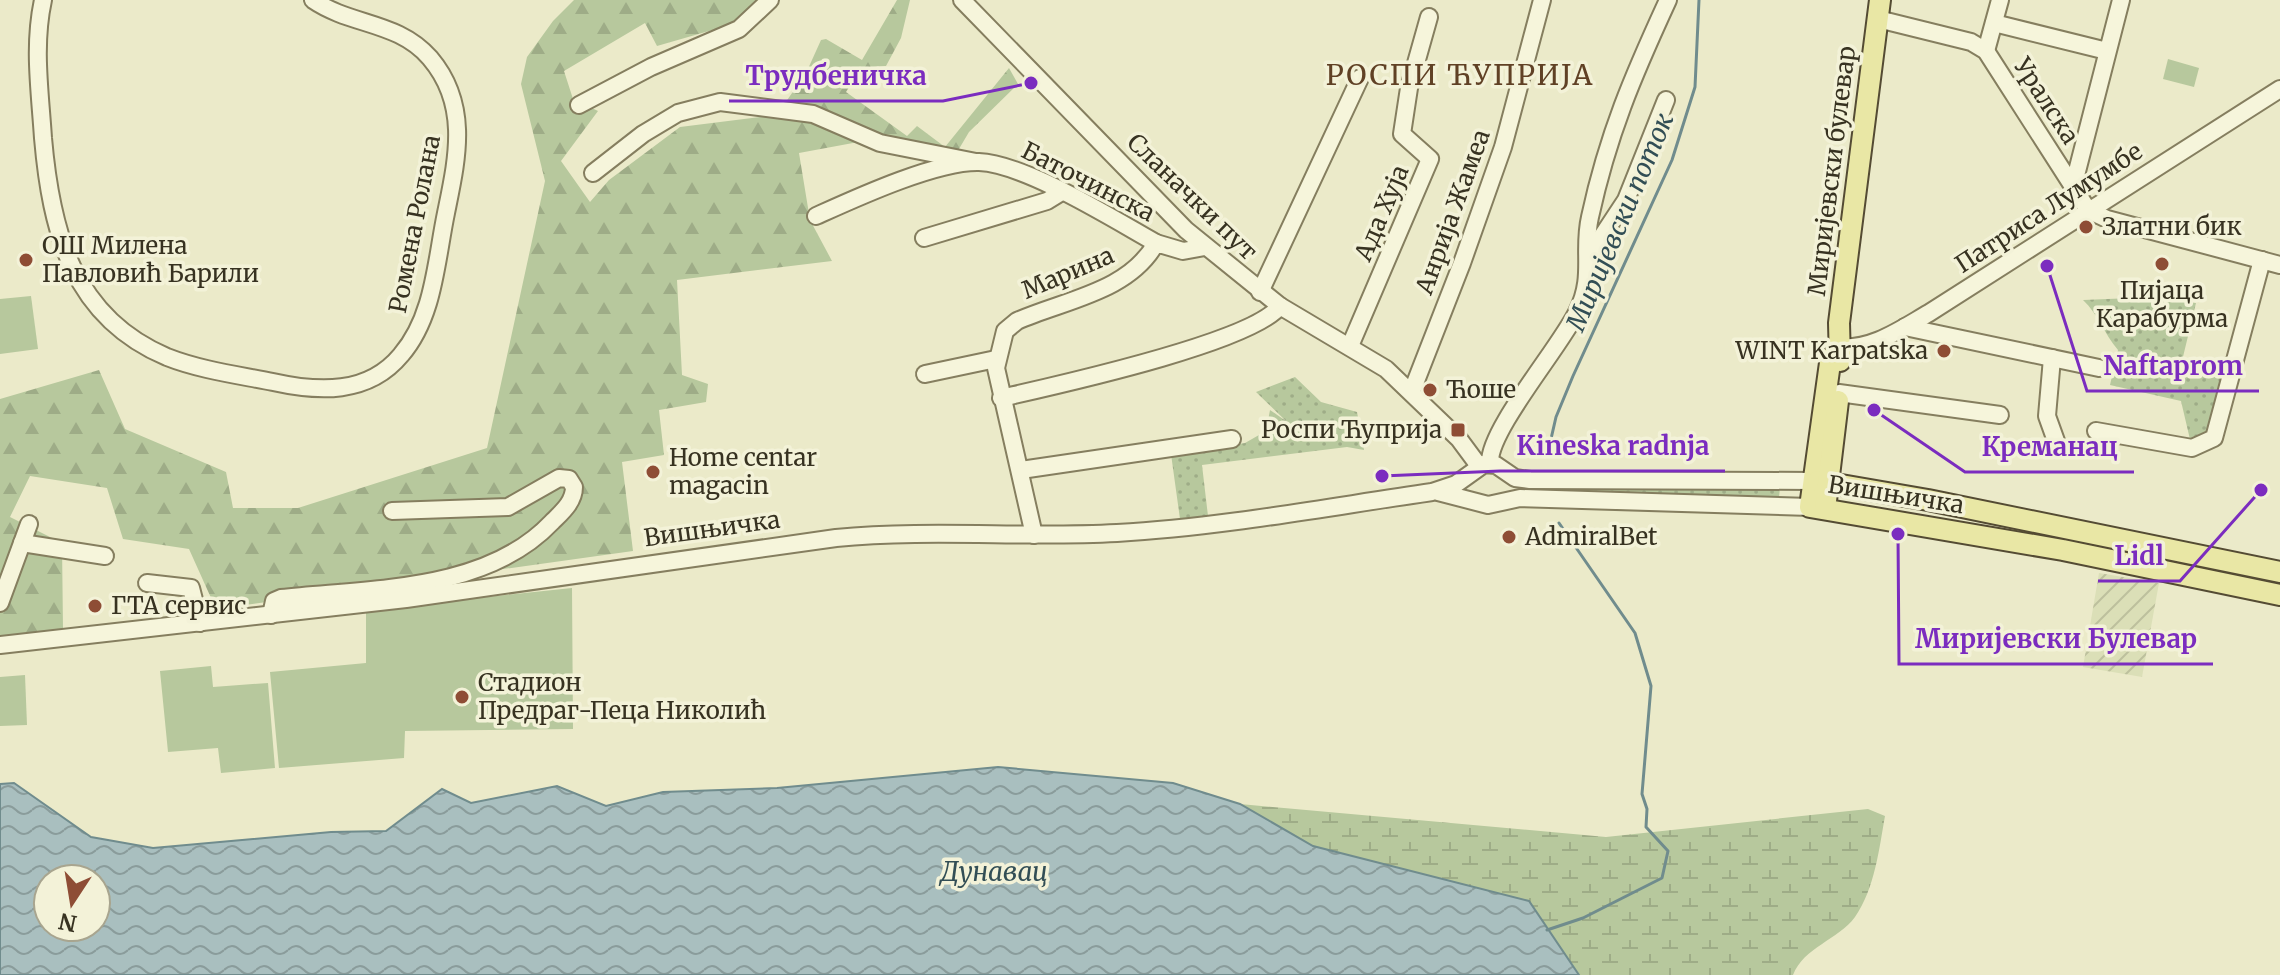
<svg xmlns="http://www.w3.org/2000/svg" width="2280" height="975" viewBox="0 0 2280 975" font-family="Merriweather,serif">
	<defs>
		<pattern id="farmland-furrows" width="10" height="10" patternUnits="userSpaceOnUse" patternTransform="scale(2)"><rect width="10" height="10" fill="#dbdfb7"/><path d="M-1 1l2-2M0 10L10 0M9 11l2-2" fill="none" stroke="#bdc09d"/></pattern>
		<pattern id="grass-dots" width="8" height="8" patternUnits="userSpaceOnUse" patternTransform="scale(2)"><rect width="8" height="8" fill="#b7c89d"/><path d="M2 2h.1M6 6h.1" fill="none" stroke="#9eac87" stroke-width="1.8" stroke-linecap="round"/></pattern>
		<pattern id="forest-firs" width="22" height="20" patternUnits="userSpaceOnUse" patternTransform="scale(2)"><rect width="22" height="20" fill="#b7c89d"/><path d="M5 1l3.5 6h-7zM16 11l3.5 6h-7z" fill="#9eac87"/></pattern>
		<pattern id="wetland-marsh" width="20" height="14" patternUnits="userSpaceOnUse" patternTransform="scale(2)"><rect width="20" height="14" fill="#b7c89d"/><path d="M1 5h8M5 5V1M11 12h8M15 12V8" fill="none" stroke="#9eac87"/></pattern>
		<pattern id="water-waves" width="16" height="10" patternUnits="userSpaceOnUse" patternTransform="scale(2)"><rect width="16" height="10" fill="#a9bfbf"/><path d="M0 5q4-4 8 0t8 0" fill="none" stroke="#8a9c9b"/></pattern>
	</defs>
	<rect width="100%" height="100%" fill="#ebeac9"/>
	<!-- farmland -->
	<polygon fill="url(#farmland-furrows)" points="2099,573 2159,583 2142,677 2083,667"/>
	<!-- grass -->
	<g fill="url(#grass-dots)">
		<path d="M2157,297L2196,303L2182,361L2232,375L2217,432L2192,448L2181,401L2110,385L2118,350C2104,334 2099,315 2083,300Z"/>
		<polygon points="1295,377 1321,402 1357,412 1364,450 1347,447 1202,465 1208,516 1180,519 1171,454 1245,443 1266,431 1270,410 1286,421 1256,392"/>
		<polygon points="1518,487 1780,488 1779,497 1519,491"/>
	</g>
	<!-- forest -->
	<polygon fill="url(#forest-firs)" points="574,0 770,0 754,18 657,46 645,23 564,71 573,99 598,111 561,161 590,202 609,180 680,127 777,115 807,71 821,40 826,39 862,60 897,0 910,0 901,38 886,66 861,68 846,92 907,136 917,126 945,147 1009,68 1018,84 969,132 956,154 880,138 799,153 810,220 832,261 677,280 682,375 708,384 706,402 659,410 664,455 622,462 633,551 216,609 189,549 123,539 107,488 30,476 10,517 62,543 63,630 0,637 0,399 99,370 125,429 226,472 233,508 298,508 487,448 545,181 521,84 527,57 553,21"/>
	<!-- wetland -->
	<path fill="url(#wetland-marsh)" d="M1240,804L1606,837L1868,809L1885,816C1879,849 1875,888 1855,917C1838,940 1804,947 1793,975H1579L1529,901L1313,846Z"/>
	<!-- pitch -->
	<g fill="#b7c89d">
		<polygon points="2168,59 2199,68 2194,87 2163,79"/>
		<polygon points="31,296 38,349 0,354 0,299"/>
		<polygon points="572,588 573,729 405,731 404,758 279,768 270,672 366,663 366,610"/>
		<polygon points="211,666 213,687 268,683 275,768 221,773 218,748 168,752 160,671"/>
		<polygon points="25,675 27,725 0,726 0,677"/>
	</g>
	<!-- water -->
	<path fill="url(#water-waves)" stroke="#708c8d" stroke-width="2" fill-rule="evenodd" d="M998,767L1173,783L1240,804L1313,846L1529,901L1579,975H0V784L14,783L91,837L153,848L331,832L386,831L442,789L471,803L557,786L606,806L663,792L777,788ZM48,879H96V927H48Z"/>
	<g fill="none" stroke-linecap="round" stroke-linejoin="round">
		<!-- stream -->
		<g stroke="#708c8d" stroke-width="3">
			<polyline points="1548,452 1556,417 1573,376 1672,160 1695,87 1699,0"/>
			<polyline points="1547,930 1583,918 1662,878 1668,851 1646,827 1647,809 1642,794 1651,686 1635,633 1559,523"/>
		</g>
		<!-- minor casing -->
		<g stroke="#857e5f" stroke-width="20">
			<g id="minor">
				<path d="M43,0C33,46 40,91 43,138C51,230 72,317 167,357C200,370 238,375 273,382C318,392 368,395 401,355C434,317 436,261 446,213C457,159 470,105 430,58C398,21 351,26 313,0"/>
				<polyline points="962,0 1186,230 1280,306 1386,369 1459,439 1479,466"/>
				<polyline points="1878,19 1971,42 1986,51 2088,210 2107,219 2280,265"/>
				<polyline points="1994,23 2107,51"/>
				<polyline points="1986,51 2000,0"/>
				<polyline points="579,105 651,67 739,29 770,0"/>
				<polyline points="593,173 643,134 678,113 720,102 813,114 880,143 976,162"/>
				<polyline points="2073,187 2121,0"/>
				<path d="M816,216C856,198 936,161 979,162C1026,164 1113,219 1156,243"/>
				<polyline points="924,238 1047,201 1060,193"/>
				<polyline points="1589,256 1626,200 1666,100"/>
				<polyline points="1260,292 1360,78"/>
				<polyline points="1905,327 2099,368"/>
				<polyline points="1350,346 1430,159 1402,134 1409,88 1429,17"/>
				<path d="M1837,347C1871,351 1901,329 1929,313L2280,89"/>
				<polyline points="2052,358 2047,416 2056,441"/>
				<polyline points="925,374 996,359"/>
				<polyline points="1412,391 1462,263 1503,147 1542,0"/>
				<polyline points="1839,393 2000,415"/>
				<path d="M1001,398C1053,386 1252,343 1280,306"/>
				<polyline points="2096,431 2192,448 2214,438 2262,260"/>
				<path d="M1490,463C1488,431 1560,347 1577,312C1595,277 1582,251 1590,217C1608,134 1633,76 1668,0"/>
				<polyline points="1021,470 1232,439"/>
				<polyline points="1438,492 1488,505 1520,498 1810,507"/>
				<path d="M1034,535L996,368L1005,331L1017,321C1064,300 1129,292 1156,243L1183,251L1205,247"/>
				<polyline points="22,543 105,556"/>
				<polyline points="147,583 191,588 200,623"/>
				<polyline points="0,603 29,524"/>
				<path d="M271,615L274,601L281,598C371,588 486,592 552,522C562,512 574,502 574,487L569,479L559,478L508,507L392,511"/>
				<path d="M0,645L406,599L836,538C929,529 1023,538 1117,533C1222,527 1328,507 1432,492L1456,484L1484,464L1496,465L1515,478L1530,480L1814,481"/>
			</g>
		</g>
		<!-- major casing -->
		<g stroke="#544b33" stroke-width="24">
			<g id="major">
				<polyline points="1837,349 1830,363 1810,507 2063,550 2280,595"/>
				<polyline points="1840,361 1839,323 1880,0"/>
				<polyline points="1818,481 1928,500 2280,572"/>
				<polyline points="1825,509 1838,401"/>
			</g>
		</g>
		<!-- minor -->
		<use href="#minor" stroke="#f6f5db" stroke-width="16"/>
		<!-- major -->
		<use href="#major" stroke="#e9e7a5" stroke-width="20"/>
	</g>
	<!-- markers -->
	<g fill="#8e4d35" stroke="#f3f2d8" stroke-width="3">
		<circle cx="2086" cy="227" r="8"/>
		<circle cx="26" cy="260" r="8"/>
		<circle cx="2162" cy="264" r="8"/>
		<circle cx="1944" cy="351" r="8"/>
		<circle cx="1430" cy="390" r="8"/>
		<rect x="1450" y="422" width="16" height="16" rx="4"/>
		<circle cx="653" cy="472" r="8"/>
		<circle cx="1509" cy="537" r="8"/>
		<circle cx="95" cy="606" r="8"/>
		<circle cx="462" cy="697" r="8"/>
	</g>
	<g text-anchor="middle" stroke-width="7" stroke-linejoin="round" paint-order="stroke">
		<!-- street labels -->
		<g font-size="24" fill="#373221" stroke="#f3f2d8">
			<text transform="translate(2046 101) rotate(57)" y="8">Уралска</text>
			<text transform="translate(1832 171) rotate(-83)" y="8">Миријевски булевар</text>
			<text transform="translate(1088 182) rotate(27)" y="8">Баточинска</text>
			<text transform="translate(1192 197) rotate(44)" y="8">Сланачки пут</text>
			<text transform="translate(2049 208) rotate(-33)" y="8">Патриса Лумумбе</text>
			<text transform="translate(1453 212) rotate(-70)" y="8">Анрија Жамеа</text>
			<text transform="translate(1382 213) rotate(-67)" y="8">Ада Хуја</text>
			<text transform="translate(415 224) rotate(-79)" y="8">Ромена Ролана</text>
			<text transform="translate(1068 273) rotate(-23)" y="8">Марина</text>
			<text transform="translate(1896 495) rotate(9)" y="8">Вишњичка</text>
			<text transform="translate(712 529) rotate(-8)" y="8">Вишњичка</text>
		</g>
		<!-- poi labels -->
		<g font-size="24" fill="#373221" stroke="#f3f2d8" text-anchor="start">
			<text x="2102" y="235">Златни бик</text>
			<text x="42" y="254">ОШ Милена<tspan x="42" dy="28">Павловић Барили</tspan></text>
			<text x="2162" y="299" text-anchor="middle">Пијаца<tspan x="2162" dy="28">Карабурма</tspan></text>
			<text x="1928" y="359" text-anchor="end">WINT Karpatska</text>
			<text x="1446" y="398">Ћоше</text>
			<text x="1442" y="438" text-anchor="end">Роспи Ћуприја</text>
			<text x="669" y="466">Home centar<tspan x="669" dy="28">magacin</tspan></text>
			<text x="1525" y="545">AdmiralBet</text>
			<text x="111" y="614">ГТА сервис</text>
			<text x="478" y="691">Стадион<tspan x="478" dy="28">Предраг-Пеца Николић</tspan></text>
		</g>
		<!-- water labels -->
		<g font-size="26" font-style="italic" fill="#324e55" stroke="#f3f2d8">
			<text transform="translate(1620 222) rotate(-67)" y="9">Миријевски поток</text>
			<text x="994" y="881">Дунавац</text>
		</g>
		<!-- quarter labels -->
		<g font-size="28" letter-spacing="2" fill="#604125" stroke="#f3f2d8">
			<text x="1460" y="85">РОСПИ ЋУПРИЈА</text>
		</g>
	</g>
	<!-- callouts -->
	<path fill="none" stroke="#7b2cbf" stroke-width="3" d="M1031 83L943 101H729M2047 266L2087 391H2259M1382 476L1500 471H1725M1874 410L1965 472H2134M2261 490L2180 581H2098M1898 534L1899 664H2213"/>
	<g fill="#7b2cbf" stroke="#f3f2d8" stroke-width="3">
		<circle cx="1031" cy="83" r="8"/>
		<circle cx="2047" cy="266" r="8"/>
		<circle cx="1382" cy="476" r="8"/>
		<circle cx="1874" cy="410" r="8"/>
		<circle cx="2261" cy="490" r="8"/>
		<circle cx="1898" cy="534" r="8"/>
	</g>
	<g font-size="26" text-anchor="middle" font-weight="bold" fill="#7b2cbf" stroke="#f3f2d8" stroke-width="7" stroke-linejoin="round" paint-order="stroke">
		<text x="836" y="85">Трудбеничка</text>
		<text x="2173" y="375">Naftaprom</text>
		<text x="1613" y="455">Kineska radnja</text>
		<text x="2050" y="456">Креманац</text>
		<text x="2139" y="565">Lidl</text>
		<text x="2056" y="648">Миријевски Булевар</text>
	</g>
	<!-- north arrow -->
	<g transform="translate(72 903) rotate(192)"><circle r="38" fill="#f3f2d8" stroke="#a8a58f" stroke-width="2"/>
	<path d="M0-6L14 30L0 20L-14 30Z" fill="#8e4d35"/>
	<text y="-12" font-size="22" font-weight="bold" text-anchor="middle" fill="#373221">N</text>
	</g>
</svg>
